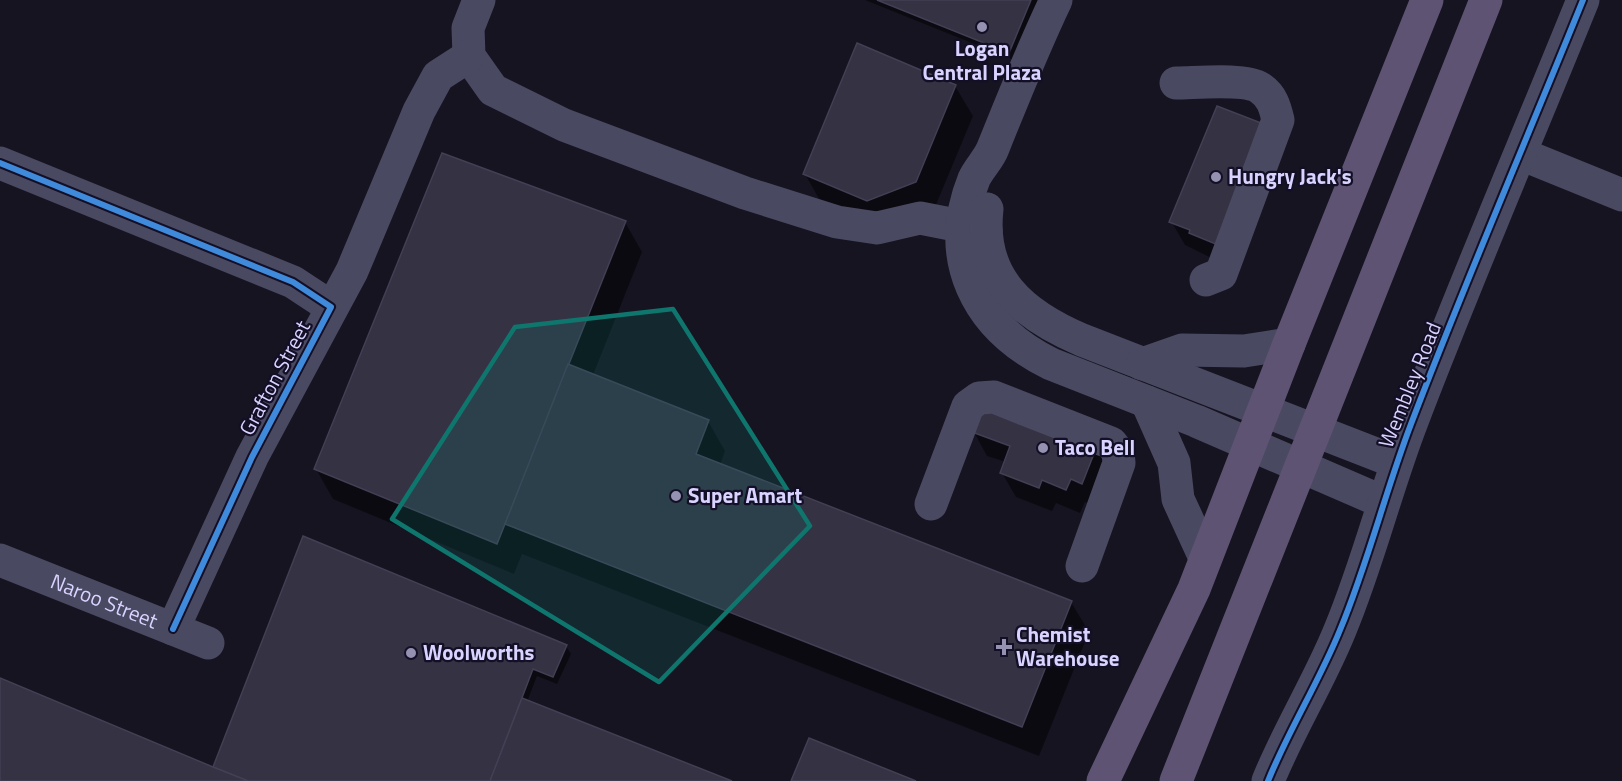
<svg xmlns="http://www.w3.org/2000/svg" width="1622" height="781" viewBox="0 0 1622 781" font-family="'Titillium Web',sans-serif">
	<rect width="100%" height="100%" fill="#161421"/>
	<!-- shadow -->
	<g fill="#0007">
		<polygon points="865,0 1038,0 1014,60"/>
		<polygon points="955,86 973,116 933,212 885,231 822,204 805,174"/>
		<polygon points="1171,221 1247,244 1236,270 1185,245"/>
		<polygon points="625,222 642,252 593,375 708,421 725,451 720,465 1071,602 1089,632 1039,756 522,554 514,574 333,499 316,469"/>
		<polygon points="974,432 1096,447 1110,471 1095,506 1085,502 1080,513 1056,503 1052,511 1016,497 1002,473 1006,462 987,456"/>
		<polygon points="566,646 571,654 557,684 537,676 527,702 728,781 0,781 0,680 214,768"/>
	</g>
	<!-- building -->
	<g fill="#343243" stroke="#433f54" stroke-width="1.5">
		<polygon points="877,0 1031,0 1009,53"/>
		<polygon points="857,43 956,85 916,182 867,201 803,174"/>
		<polygon points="1217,106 1261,123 1223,247 1189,233 1190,230 1169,222"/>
		<polygon points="442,153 626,221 497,544 314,469"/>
		<polygon points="568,364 709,420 696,454 1072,601 1022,727 505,524"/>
		<polygon points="983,407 1097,446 1082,484 1071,479 1066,490 1042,480 1039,488 1000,473 1010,446 972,432"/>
		<polygon points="303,536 567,645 553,677 533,669 490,781 248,781 213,767"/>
		<polygon points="0,678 213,767 248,781 0,781"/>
		<polygon points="522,698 732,781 490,781"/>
		<polygon points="809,738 916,781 791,781"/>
	</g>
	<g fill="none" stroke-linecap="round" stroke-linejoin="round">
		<!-- minor -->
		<g stroke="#4a4962" stroke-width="33">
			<polyline points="479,0 468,28 469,56 493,90 564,125 745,193 837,222 877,228 920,218 986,231"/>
			<path d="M1056,0C1033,48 1013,98 993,148C989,159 979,168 974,179C942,259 976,327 1051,364L1196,421L1383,502"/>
			<path d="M1176,83C1196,83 1245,78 1260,88C1272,96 1275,107 1278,120L1221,274L1206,280"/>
			<polyline points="1521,154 1622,195"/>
			<polyline points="0,163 293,282 331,307"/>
			<path d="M987,209C979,279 1023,315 1082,340L1396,462"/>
			<polyline points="1142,364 1182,350 1244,351 1289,344"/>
			<polyline points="1147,402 1174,463 1178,499 1205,558"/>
			<polyline points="931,504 968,406 979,398 994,397 1111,443 1118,452 1119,463 1082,566"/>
			<path id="s1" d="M0,560L208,643"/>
			<polyline points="173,629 252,457 352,271 419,111 438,76 469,56"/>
			<path d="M1268,781C1289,729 1319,682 1340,630C1368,563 1385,492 1411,424C1465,282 1526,141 1583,0"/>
		</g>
		<!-- major -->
		<g stroke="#5e5373" stroke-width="33">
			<polyline points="1103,781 1194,589 1289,344 1427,0"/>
			<polyline points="1176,781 1486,0"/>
		</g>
		<!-- cycleway casing -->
		<g stroke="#130f26" stroke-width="10">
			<g id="cycleway">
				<polyline points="0,163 293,282 331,307 252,457 173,629"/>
				<path d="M1268,781C1289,729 1319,682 1340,630C1368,563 1385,492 1411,424C1465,282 1526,141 1583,0"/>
			</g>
		</g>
		<!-- cycleway -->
		<use href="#cycleway" stroke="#408adc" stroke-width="6"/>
	</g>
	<!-- marked area -->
	<path fill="#0f766e" fill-opacity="0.2" stroke="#0f766e" stroke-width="4.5" stroke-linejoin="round" d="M673,309L810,526L659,682L392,519L515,327Z"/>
	<!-- markers -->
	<g fill="#9591b1" stroke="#130f26" stroke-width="2">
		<circle cx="982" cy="27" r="6"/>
		<circle cx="1216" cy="177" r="6"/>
		<circle cx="1043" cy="448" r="6"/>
		<circle cx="676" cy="496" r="6"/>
		<path d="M1001 638h6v6h6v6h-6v6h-6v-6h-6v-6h6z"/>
		<circle cx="411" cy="653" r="6"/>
	</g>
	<g text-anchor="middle" stroke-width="4.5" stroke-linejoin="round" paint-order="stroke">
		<!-- poi labels -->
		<g font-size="21" font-weight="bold" fill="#d9d4ff" stroke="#130f26" text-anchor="start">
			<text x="982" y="56" text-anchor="middle">Logan<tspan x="982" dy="24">Central Plaza</tspan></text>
			<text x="1228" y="184">Hungry Jack's</text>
			<text x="1055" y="455">Taco Bell</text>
			<text x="688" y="503">Super Amart</text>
			<text x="1016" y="642">Chemist<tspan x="1016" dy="24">Warehouse</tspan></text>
			<text x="423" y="660">Woolworths</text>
		</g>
		<!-- street labels -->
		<g font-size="21" fill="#d9d4ff" stroke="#130f26">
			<text transform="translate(275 378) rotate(-62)" y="7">Grafton Street</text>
			<text transform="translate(1410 385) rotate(-68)" y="7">Wembley Road</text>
			<text dy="7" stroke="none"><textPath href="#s1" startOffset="112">Naroo Street</textPath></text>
		</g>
	</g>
</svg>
